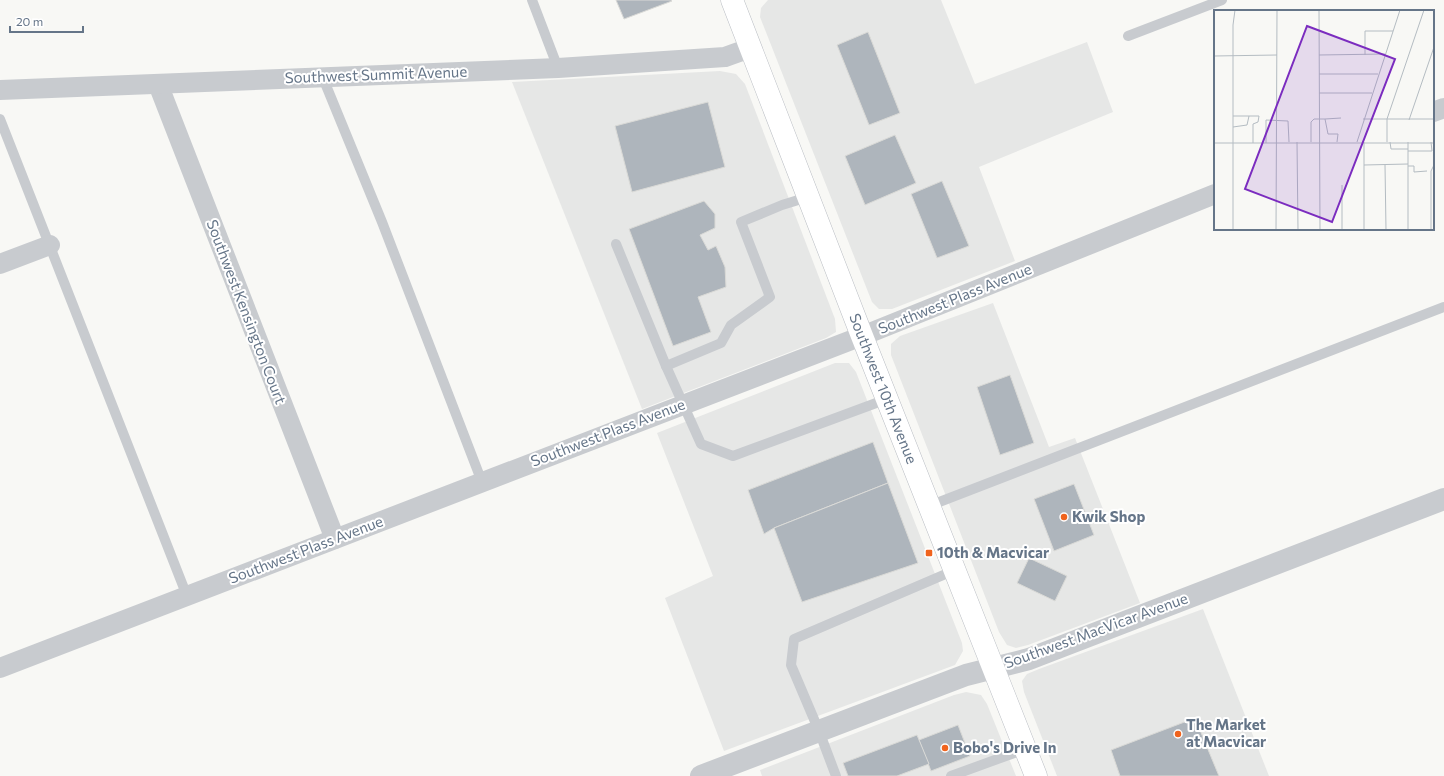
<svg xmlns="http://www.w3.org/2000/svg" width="1444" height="776" viewBox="0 0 1444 776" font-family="Commissioner,sans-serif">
	<rect width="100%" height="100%" fill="#f8f8f5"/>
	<!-- built -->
	<g fill="#e6e7e6">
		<polygon points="768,0 941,0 975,84 1087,42 1113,112 979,167 1015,261 892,309 879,309 872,302 760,17 761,8"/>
		<polygon points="720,71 736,74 745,84 835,319 836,332 826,338 642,409 512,82"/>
		<polygon points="993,303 1049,447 1075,438 1140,603 1028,645 1016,648 1007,645 999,632 891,355 891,344 900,336"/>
		<polygon points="835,363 849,363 856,372 962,643 963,651 955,665 724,751 665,598 713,576 657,433"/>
		<polygon points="1203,609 1269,776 1057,776 1024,692 1022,681 1027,674 1039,669"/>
		<polygon points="966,692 981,695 987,704 1016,776 762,776 760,770 954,695"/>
	</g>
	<!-- building -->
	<g fill="#aeb5bc" stroke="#dadad7">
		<polygon points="616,0 671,0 672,1 624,19"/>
		<polygon points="868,32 900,113 869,125 837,45"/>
		<polygon points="708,102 725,167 632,192 615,126"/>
		<polygon points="895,135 916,183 865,205 845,156"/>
		<polygon points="942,181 969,246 937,258 911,194"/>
		<polygon points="704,201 715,214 715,228 700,235 708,250 716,246 725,267 726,287 698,297 711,332 673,346 629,229"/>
		<polygon points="1010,375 1034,443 1000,455 977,387"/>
		<polygon points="873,442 888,483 774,528 764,534 748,490"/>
		<polygon points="888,483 918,563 802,602 774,528"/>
		<polygon points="1074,484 1094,535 1054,551 1034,499"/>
		<polygon points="1029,558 1067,576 1055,601 1017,583"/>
		<polygon points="1195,718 1219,776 1120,776 1111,750"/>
		<polygon points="958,725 970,756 931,771 919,740"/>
		<polygon points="917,735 929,764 897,776 848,776 843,763"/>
	</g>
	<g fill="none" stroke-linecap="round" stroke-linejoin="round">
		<!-- secondary casing -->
		<g stroke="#babec4" stroke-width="23">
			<g id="secondary">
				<path id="s1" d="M732,0L862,336L1036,776"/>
			</g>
		</g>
		<!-- service -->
		<g stroke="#c8cbcf" stroke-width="10">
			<polyline points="532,0 558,68"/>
			<polyline points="1128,36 1222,0"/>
			<polyline points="323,78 382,222 482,482"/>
			<polyline points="0,119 187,596"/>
			<polyline points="616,244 666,366 721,343 731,325 770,297 741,222 782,205 808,197"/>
			<polyline points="666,366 701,444 733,456 887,399"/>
			<polyline points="929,506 1444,307"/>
			<polyline points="836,776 819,731 791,665 794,639 955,570"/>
			<polyline points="951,776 1025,749"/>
		</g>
		<!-- minor -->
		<g stroke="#c8cbcf" stroke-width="20">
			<polyline points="158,84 335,539"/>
			<polyline points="0,90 558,68 725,57 750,48"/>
			<polyline points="1433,112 1444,108"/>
			<polyline points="0,264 50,245"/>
			<polyline points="0,668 862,336 1215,194"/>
		</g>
		<!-- tertiary -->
		<polyline stroke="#c8cbcf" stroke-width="22" points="701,776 966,675 1029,659 1444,499"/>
		<!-- secondary -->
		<use href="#secondary" stroke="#fff" stroke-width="22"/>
	</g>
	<!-- markers -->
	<g fill="#f0631d" stroke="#fff" stroke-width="1.5">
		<circle cx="1064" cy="517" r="4"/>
		<rect x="925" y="549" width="8" height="8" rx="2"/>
		<circle cx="1178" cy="734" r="4"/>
		<circle cx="945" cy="748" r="4"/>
	</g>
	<g text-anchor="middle" stroke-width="4" stroke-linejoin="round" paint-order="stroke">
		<!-- street labels -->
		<g font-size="15" fill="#657588" stroke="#fff">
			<text transform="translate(376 75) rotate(-2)" y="5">Southwest Summit Avenue</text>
			<text transform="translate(955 299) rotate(-22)" y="5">Southwest Plass Avenue</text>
			<text transform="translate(246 312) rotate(69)" y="5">Southwest Kensington Court</text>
			<text dy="5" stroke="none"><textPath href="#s1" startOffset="417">Southwest 10th Avenue</textPath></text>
			<text transform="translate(608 433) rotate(-21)" y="5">Southwest Plass Avenue</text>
			<text transform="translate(306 550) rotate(-21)" y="5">Southwest Plass Avenue</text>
			<text transform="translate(1096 631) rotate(-20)" y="5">Southwest MacVicar Avenue</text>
		</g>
		<!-- poi labels -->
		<g font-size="15" font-weight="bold" fill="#657588" stroke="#fff" text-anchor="start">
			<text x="1072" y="522">Kwik Shop</text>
			<text x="937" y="558">10th &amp; Macvicar</text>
			<text x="1186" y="730">The Market<tspan x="1186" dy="17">at Macvicar</tspan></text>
			<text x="953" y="753">Bobo's Drive In</text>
		</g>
	</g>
	<!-- overview -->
	<g transform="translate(1214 10)">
		<rect width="220" height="220" fill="#f8f8f5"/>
		<path fill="none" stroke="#b4bcc2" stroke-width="1" d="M105,0L106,220M105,45L171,44M151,45V21H179M0,46L63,45M105,64H164M105,83H158M19,106H45L44,112L39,114V133M149,109H220M195,110L220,37M19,117L33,115L35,106M83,132L84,220M97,132V112L100,109H111M123,132L124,124H114L111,109L127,108M143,132L186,0M150,132V220M173,132V109L210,0M176,132L177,139H194M0,133H220M52,133V110L74,111L75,132M194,141H218L217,132M150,155L194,154M171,155L172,220M194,156H200V162L213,161M128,175V220M19,220V15L21,0M62,220L63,0M194,220V132M217,220V161L220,155"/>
		<path fill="#7b2cbf" fill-opacity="0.15" stroke="#7b2cbf" stroke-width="2" d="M93,16L181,49L118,212L31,179Z"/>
		<rect width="220" height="220" fill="none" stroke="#657588" stroke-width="2"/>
	</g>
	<!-- scale -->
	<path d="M10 26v6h73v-6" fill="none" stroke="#657588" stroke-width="2"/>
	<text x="16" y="26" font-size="12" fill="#657588" stroke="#ffffff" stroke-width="3" paint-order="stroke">20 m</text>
</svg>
